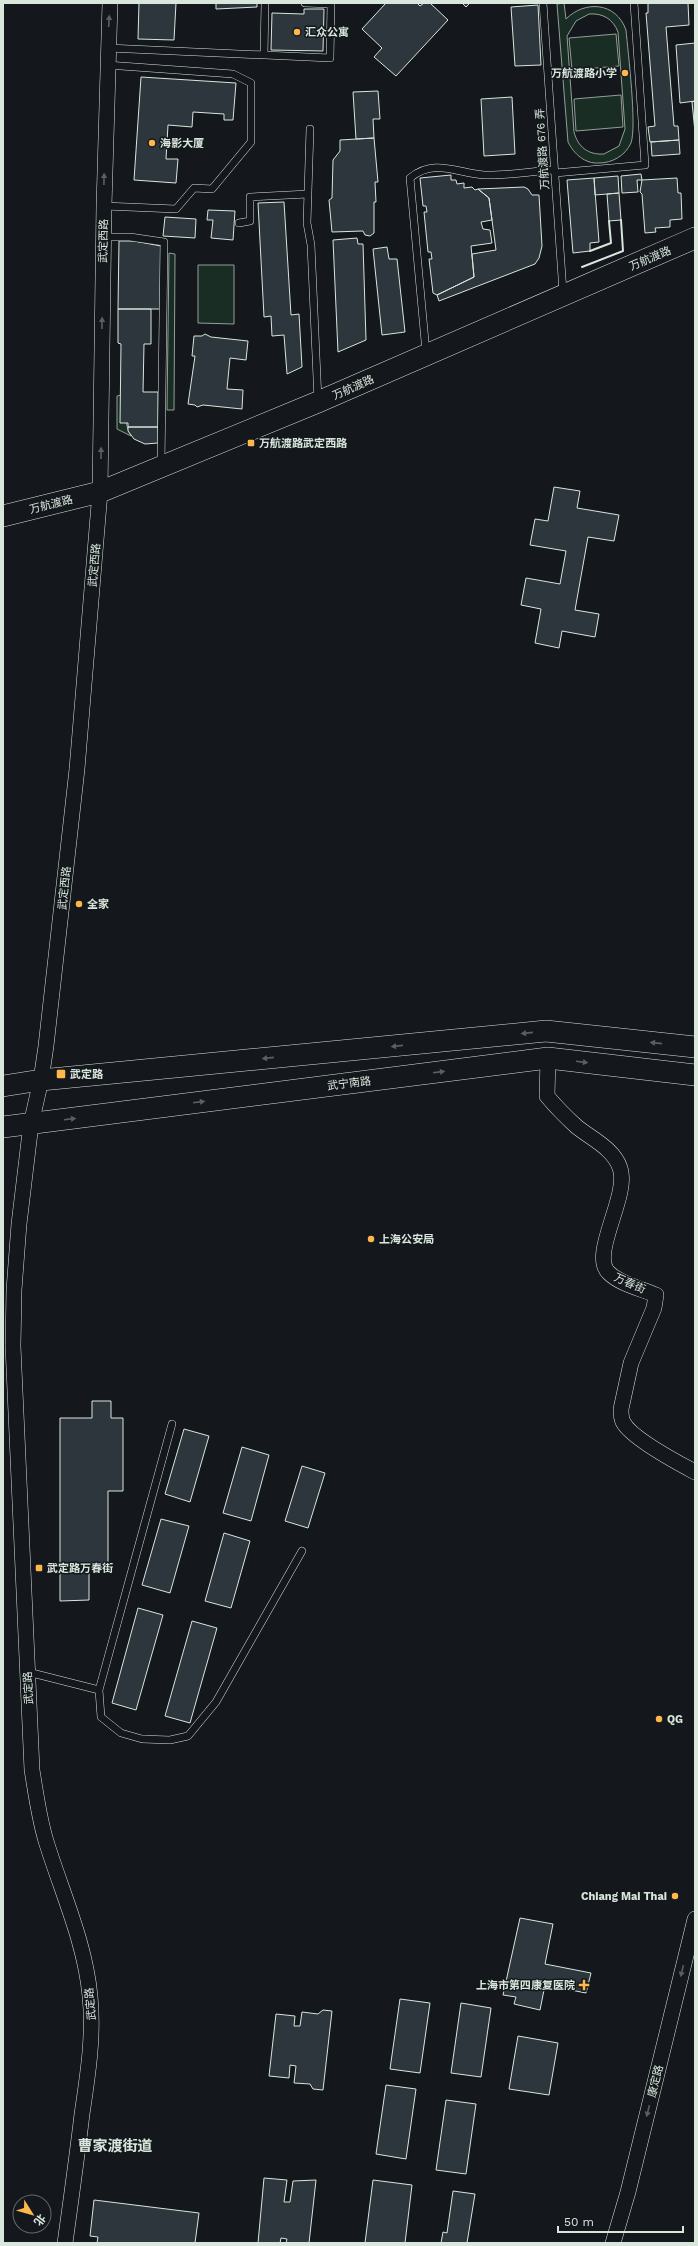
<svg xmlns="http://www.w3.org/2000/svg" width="698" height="2246" viewBox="0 0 698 2246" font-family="'Work Sans','Noto Sans SC',sans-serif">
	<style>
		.green { fill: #1a2d24; stroke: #939e99; fill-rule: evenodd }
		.building { fill: #2c363c; stroke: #d8e6dc }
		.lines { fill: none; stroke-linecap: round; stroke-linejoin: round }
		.lane-casing { stroke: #d8e6dc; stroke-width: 8 }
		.street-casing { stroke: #d8e6dc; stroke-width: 16 }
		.secondary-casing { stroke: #d8e6dc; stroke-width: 22 }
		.lane { stroke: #14181c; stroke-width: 7 }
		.street { stroke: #14181c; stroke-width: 15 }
		.secondary { stroke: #14181c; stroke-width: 21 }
		.wall { stroke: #d8e6dc; stroke-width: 2 }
		.oneway { fill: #59605f }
		.poi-dot { fill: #ffb74d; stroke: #14181c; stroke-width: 1.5 }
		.labels { text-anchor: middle; stroke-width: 3; stroke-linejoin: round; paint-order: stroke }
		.poi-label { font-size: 11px; font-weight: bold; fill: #d8e6dc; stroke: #14181c; text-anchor: start }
		.street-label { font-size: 11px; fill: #d8e6dc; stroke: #14181c }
		.district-label { font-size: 15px; font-weight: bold; fill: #d8e6dc; stroke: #14181c }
	</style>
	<rect width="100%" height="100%" fill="#14181c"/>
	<path class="green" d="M564,3L566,19C585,0 616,2 626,30C628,52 637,126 631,143C625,156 612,163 599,163C585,164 574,154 568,142L557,4ZM589,14C603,13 613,19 618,32L625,129L619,146L604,154C588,155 578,147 574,132L567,36L576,21Z
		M616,34L619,66L572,70L569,38Z
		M621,95L623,127L576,131L574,99Z
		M169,253L175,254L174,410H167Z
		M198,265H234V324L198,323Z
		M121,395C123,405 126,429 131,436L117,429V396Z"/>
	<path class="building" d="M139,3H176L174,40L138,39Z
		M216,3H257V7L216,9Z
		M386,3H417L420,6L424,3H430L448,20L396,76L374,57L382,48L362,29Z
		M462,3H470L466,7Z
		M648,3H688L689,25L666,27L674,126H678L679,140L650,142L648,127L655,126L646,13H648Z
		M538,5L541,65L515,66L511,7Z
		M304,9H324L323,51L271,50L272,13L304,14Z
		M695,43V101L680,103L676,45Z
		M141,77L236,83L233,120H224V114L193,112L192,127L168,125L166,159H178L176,183L134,180Z
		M378,91L380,119H373L374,138L356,139L353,92Z
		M512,97L515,154L484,156L481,99Z
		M695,101V132L692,102Z
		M374,138L378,182H375L376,202H374V233L370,236L365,235L363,231L332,232L329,200L332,198L333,160L340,151V140Z
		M679,140L680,154L652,156L651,142Z
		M641,174L642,180H637L638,192L622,193L621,176Z
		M451,175V180H456L457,184L464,183V188L472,187L475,190L478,189L489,198L492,220L481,222L483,229L490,230L492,243L471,246L474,277L437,295L433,293L429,259H432L431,252H428L424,212H427L426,206H423L420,178Z
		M618,176L619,193L595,195L594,178Z
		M594,178L599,242L590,243V251L573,253L567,180Z
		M677,178L678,193H681L682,219L670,220V227L655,228L656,232L645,233L642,194L640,192L642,180Z
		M524,187L528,189L532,195H539L542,246L539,258L535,264L439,301L437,295L474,277L472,254L496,250L489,198L478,189Z
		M619,193L621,220L609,221L607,194Z
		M284,202L291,315L299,314L302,367L287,374L284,335L272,336L271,316L264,317L258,203Z
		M208,210L235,211L233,240L211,238L213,220H207Z
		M165,217L196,219L195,238L163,236Z
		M357,238L358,244H363L366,340L338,352L333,240Z
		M119,241H134L161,246L160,309H118Z
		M387,247L389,259H397L405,332L382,335L373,249Z
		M118,309H151V344H144L143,392H158V427H128V423H120L121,344L118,343Z
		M205,334L211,337L248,341L246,360L230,358L227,389L243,390L242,409L203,405L197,407L195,405L188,404L195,356H192L194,336H202Z
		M128,427H158V443L145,444L134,439L128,431Z
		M554,487L580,491L577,508L619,515L614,541L588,537L575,610L599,614L595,637L562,631L559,648L535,643L541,609L521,605L526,578L560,584L566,551L530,545L535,519L548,521Z
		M92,1401H111V1418H123V1491H108V1563H89V1600L60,1601V1418H92Z
		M184,1429L209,1436L190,1502L165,1494Z
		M242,1447L269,1455L251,1521L223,1513Z
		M302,1466L325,1473L308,1528L285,1521Z
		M161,1519L189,1526L170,1593L142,1585Z
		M224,1533L250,1541L231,1608L205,1601Z
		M138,1608L163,1615L136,1710L112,1703Z
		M192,1621L217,1628L190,1723L165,1716Z
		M520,1918L553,1924L545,1964L591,1973L586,1993L545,1985L540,2010L514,2004L516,1997L503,1995Z
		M400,1999L430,2003L420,2073L390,2069Z
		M461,2003L491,2008L481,2077L451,2073Z
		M323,2010L332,2011L323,2090L313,2089L310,2084L294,2083L296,2066L290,2065L289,2078L269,2076L276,2014L295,2016L294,2026H300L302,2012L318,2014Z
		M518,2036L558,2043L549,2095L509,2089Z
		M386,2085L416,2089L406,2159L376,2154Z
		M446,2100L476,2104L466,2174L436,2170Z
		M264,2178L287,2180L284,2202H290L293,2181L316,2180L309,2243H286L287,2239L281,2238L280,2243H258Z
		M373,2180L412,2185L405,2243H365Z
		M453,2191L475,2194L467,2243H441L443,2232L447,2233Z
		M94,2200L199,2213L195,2243H97L98,2237L90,2236Z"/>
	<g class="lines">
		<g class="lane-casing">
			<path id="lane" d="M543,3L563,292
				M108,48L330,58L331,4L305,3
				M264,55L265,3
				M310,129L307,223L311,245L318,400
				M555,173L645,165L634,3
				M104,206L176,209L194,188L212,189L251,142V83L233,74L107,65
				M239,223L250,221V197L308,194
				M103,237H130L164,242L161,464
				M426,352L410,178C434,158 457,173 484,175C506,176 532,171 555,170
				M172,1424L99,1690L101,1717L121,1733L142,1739L170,1740L188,1736L216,1702L302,1551
				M28,1672L99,1690"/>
		</g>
		<g class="street-casing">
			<path id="street" d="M548,1058L547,1096C556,1107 566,1117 577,1127C592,1139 614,1149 620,1168C630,1195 589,1255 609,1273C620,1284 642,1289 656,1295L654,1308L631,1363L621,1409C621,1414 621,1418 623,1422C631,1438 678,1463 695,1472
				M65,2243C71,2200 77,2157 82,2114C88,2074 94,2035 90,1996C85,1942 62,1893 46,1841C39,1818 36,1794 32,1770L13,1346L14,1290L19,1224L31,1124L41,1080L46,1046L77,769L100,492L104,206L110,3
				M613,2243L628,2192L695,1919"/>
		</g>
		<g class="secondary-casing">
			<path id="secondary" d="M3,516L100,492L318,402L695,238
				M3,1086L41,1080L546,1031L695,1047
				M3,1127L548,1058L695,1075"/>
		</g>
		<use href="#lane" class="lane"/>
		<use href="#street" class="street"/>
		<use href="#secondary" class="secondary"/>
		<path class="wall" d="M590,251L611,243L609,221
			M582,267L623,251L621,220"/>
	</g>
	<defs><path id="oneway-solid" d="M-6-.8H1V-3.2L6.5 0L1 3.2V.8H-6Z"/></defs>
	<g class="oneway">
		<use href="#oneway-solid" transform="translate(109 21) rotate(-87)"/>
		<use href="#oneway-solid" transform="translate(104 179) rotate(-89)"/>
		<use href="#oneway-solid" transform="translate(102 323) rotate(-89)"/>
		<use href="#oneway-solid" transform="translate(101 453) rotate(-89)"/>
		<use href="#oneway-solid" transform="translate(527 1033) rotate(174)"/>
		<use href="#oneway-solid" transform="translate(656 1043) rotate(-174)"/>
		<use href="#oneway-solid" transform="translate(397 1046) rotate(174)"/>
		<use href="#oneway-solid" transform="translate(268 1058) rotate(174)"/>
		<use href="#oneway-solid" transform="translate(582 1062) rotate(7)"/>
		<use href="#oneway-solid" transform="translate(439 1072) rotate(-7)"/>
		<use href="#oneway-solid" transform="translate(199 1102) rotate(-7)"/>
		<use href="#oneway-solid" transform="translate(70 1119) rotate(-7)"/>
		<use href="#oneway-solid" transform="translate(682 1971) rotate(104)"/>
		<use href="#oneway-solid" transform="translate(648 2111) rotate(104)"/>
	</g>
	<g class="poi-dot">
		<circle cx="297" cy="32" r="4"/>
		<circle cx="625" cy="73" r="4"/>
		<circle cx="152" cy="143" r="4"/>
		<rect x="247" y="439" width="8" height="8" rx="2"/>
		<circle cx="79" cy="904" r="4"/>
		<rect x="56" y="1069" width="10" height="10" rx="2"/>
		<circle cx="371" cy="1239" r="4"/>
		<rect x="35" y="1564" width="8" height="8" rx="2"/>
		<circle cx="659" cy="1719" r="4"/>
		<circle cx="675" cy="1896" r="4"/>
		<path d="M582 1979h4v4h4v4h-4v4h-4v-4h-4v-4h4z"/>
	</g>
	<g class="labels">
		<g class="poi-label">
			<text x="305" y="36">汇众公寓</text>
			<text x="617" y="77" text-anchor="end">万航渡路小学</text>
			<text x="160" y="147">海影大厦</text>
			<text x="259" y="447">万航渡路武定西路</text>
			<text x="87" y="908">全家</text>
			<text x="70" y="1078">武定路</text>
			<text x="379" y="1243">上海公安局</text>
			<text x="47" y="1572">武定路万春街</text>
			<text x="667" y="1723">QG</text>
			<text x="667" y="1900" text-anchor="end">Chiang Mai Thai</text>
			<text x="575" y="1989" text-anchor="end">上海市第四康复医院</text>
		</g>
		<g class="street-label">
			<text transform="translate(542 149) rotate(-94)" y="4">万航渡路 676 弄</text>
			<text transform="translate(103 241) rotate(-89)" y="4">武定西路</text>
			<text transform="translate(650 258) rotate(-23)" y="4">万航渡路</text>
			<text transform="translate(353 387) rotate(-24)" y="4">万航渡路</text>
			<text transform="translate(51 504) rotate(-14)" y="4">万航渡路</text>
			<text transform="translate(94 565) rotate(-85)" y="4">武定西路</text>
			<text transform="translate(64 888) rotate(-84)" y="4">武定西路</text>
			<text transform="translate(349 1083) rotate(-7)" y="4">武宁南路</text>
			<text transform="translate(630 1283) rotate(24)" y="4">万春街</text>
			<text transform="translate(28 1688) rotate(-93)" y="4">武定路</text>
			<text transform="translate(90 2004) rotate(-95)" y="4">武定路</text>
			<text transform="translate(655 2081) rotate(-76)" y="4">康定路</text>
		</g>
		<g class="district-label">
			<text x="115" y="2151">曹家渡街道</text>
		</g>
	</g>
	<rect width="698" height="2246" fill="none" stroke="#d8e6dc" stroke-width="8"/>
	<g transform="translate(32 2214) rotate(127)"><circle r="19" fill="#14181c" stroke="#626a69"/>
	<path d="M0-3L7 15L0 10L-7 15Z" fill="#ffb74d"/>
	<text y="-6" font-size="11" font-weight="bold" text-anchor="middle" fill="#d8e6dc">北</text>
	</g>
	<path d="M558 2226v6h125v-6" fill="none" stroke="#d8e6dc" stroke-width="2"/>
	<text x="564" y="2226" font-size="12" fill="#d8e6dc" stroke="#14181c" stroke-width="3" paint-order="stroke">50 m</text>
</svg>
